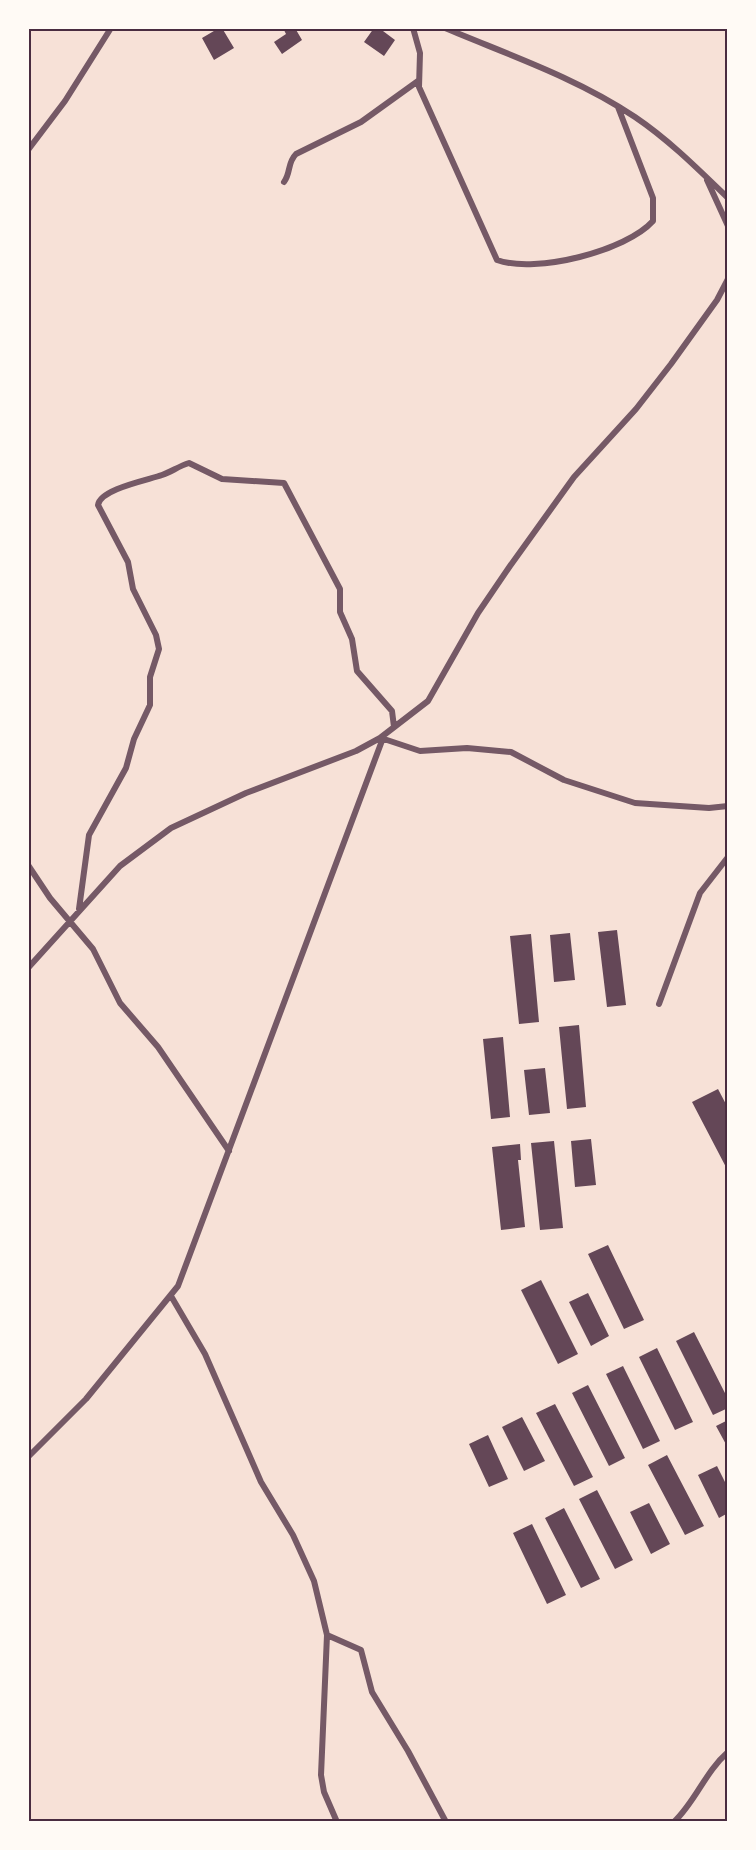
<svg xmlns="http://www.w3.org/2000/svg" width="756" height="1850" viewBox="0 0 756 1850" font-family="Raleway,sans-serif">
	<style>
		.building { fill: #644757 }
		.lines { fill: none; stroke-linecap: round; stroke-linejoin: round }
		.minor { stroke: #755966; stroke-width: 6 }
		.neatline { fill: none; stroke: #4a2c40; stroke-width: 2 }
	</style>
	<rect width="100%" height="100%" fill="#f7e1d7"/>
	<path class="building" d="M219,28H222L234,48L214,60L202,38Z
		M283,28H295L302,40L282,54L274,42L286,34Z
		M374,28H379L395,40L384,56L364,42Z
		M617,930L626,1005L607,1007L598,932Z
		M570,933L575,980L554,982L550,935Z
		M531,934L539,1022L519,1024L510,936Z
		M579,1025L586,1107L567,1109L559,1027Z
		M503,1037L510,1117L491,1119L483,1039Z
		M545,1068L550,1113L529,1115L524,1070Z
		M718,1089L728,1108V1120L725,1122L728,1127V1171L692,1102Z
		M591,1139L596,1185L575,1187L571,1141Z
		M554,1141L563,1228L540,1230L531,1143Z
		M520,1144L521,1160H518L525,1227L501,1230L492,1147Z
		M608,1245L644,1320L624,1329L588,1254Z
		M541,1280L578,1354L558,1364L521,1290Z
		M588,1293L609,1336L591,1346L569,1302Z
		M694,1332L728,1399V1408L713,1415L676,1341Z
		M657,1348L693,1422L675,1430L639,1357Z
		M623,1366L660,1441L643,1449L606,1374Z
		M588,1385L625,1458L609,1466L572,1393Z
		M555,1404L593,1477L574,1486L536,1413Z
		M522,1417L545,1461L524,1471L502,1427Z
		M728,1420V1448L716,1426Z
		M488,1435L508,1479L489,1487L469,1444Z
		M667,1455L704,1526L685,1535L648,1465Z
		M717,1466L728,1488V1513L719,1518L698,1475Z
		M597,1490L633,1560L615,1569L579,1499Z
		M649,1503L670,1544L651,1554L630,1512Z
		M564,1508L600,1579L581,1588L545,1518Z
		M532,1524L566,1595L547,1604L513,1533Z"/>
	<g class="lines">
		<path class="minor" d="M413,28L420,53L419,87L497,260C536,274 626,251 653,221V198L618,107
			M445,28C509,55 577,78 635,117C669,140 698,169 728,198
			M28,150L65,101L111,28
			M707,180L728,226
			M284,182C291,173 287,163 296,154L361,122L418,81
			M381,738L420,751L467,748L511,752L564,780L635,803L709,808L728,806
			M28,865L50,898L93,949L120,1003L158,1047L229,1151
			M79,909L89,835L126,768L134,739L150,705V677L159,649L156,635L133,589L128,562L98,505C100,489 148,480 162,475C171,472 179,466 189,463L222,479L284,483L340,589V612L352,639L357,671L392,711L394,727
			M28,968L120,866L171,828L246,793L356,751L380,738L428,701L478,613L510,566L574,477L636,409L671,364L717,300L728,279
			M659,1004L700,893L728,857
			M171,1296L205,1354L261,1482L293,1535L314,1581L327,1635L321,1775L324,1792L337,1822
			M28,1457L86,1399L178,1286L383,738
			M327,1635L361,1650L372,1692L408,1751L446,1822
			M674,1822C696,1801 705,1772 728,1752"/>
	</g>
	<rect width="756" height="1850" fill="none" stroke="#fffaf5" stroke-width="60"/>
	<rect x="30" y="30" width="696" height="1790" class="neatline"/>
</svg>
